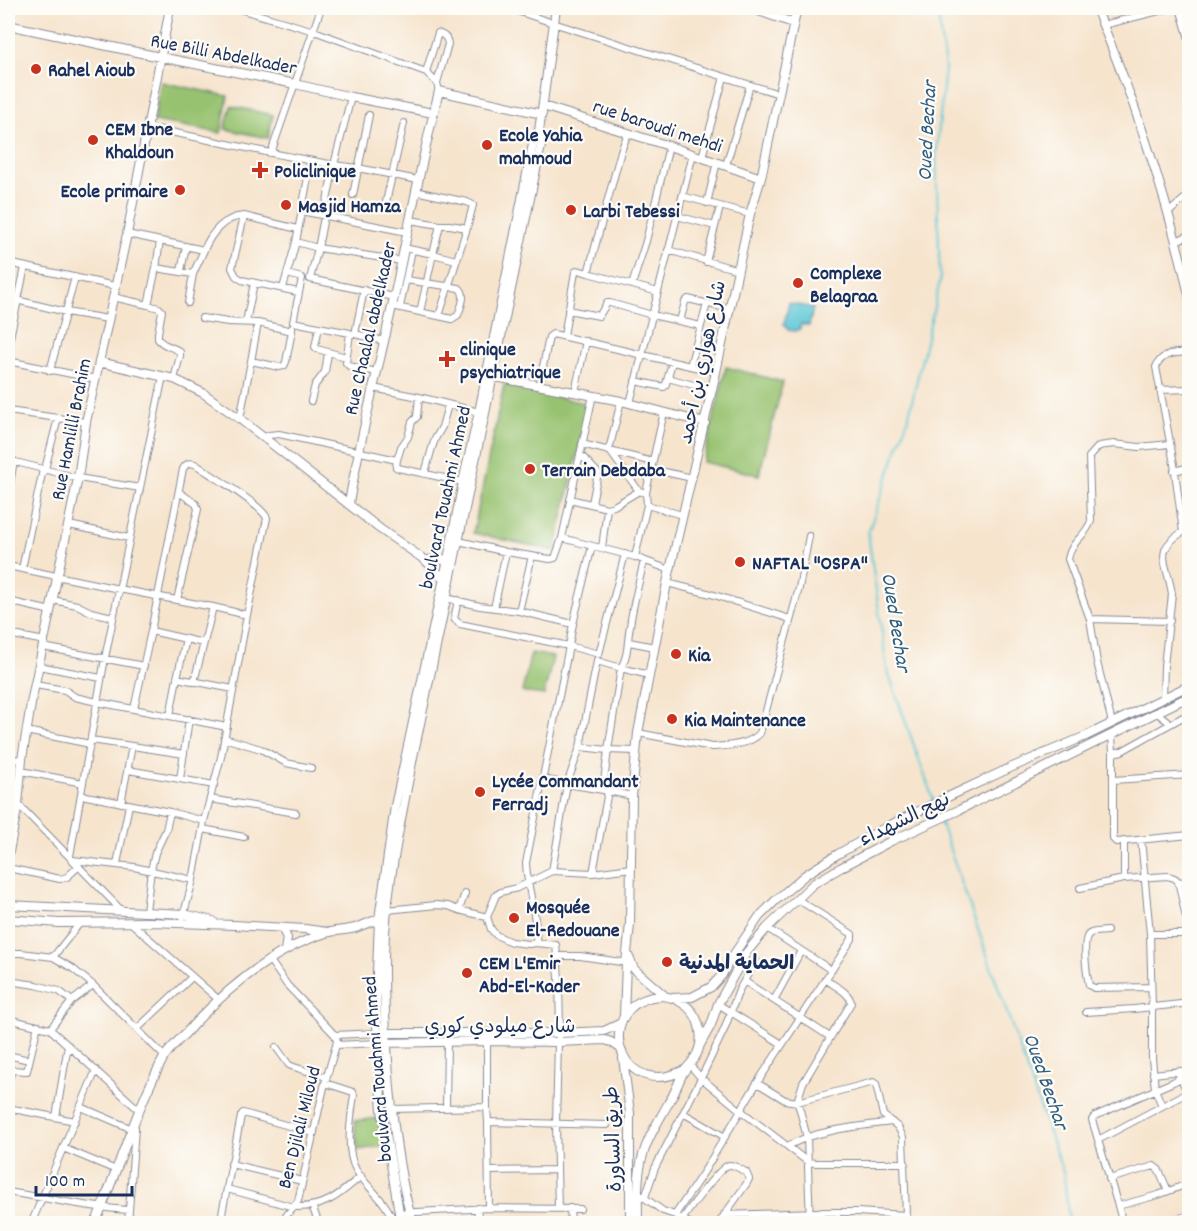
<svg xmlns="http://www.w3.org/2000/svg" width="1197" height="1231" viewBox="0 0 1197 1231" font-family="Dekko,'Playpen Sans Arabic',sans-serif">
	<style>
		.green { fill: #97c270; stroke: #597867; stroke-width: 1.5 }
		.water { fill: #5bc7d5; stroke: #3b7b9a; stroke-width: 1.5 }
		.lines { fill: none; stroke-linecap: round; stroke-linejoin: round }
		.stream { stroke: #5bc7d5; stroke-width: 2 }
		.street-casing { stroke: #888a96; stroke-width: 8 }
		.secondary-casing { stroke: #888a96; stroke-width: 10 }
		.street { stroke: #fff; stroke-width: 6 }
		.secondary { stroke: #fff; stroke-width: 8 }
		.poi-dot { fill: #c8321e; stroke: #fdfcf7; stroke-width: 2 }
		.labels { text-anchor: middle; stroke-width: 4.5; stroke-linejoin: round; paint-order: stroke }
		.street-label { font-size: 20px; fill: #1b2f5e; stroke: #fdfcf7 }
		.poi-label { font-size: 20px; font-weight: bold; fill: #1b2f5e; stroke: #fdfcf7; text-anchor: start }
		.water-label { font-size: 21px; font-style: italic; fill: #2e5d82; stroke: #fdfcf7 }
	</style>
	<rect width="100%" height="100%" fill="#fdfcf7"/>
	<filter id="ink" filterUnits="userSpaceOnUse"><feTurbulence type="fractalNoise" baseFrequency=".0167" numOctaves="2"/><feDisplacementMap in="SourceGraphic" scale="12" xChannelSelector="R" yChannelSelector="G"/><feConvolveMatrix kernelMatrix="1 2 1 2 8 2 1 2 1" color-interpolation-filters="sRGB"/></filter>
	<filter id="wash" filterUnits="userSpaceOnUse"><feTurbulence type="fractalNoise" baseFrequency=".008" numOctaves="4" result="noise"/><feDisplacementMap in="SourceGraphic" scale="24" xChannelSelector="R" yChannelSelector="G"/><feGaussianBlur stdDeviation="1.35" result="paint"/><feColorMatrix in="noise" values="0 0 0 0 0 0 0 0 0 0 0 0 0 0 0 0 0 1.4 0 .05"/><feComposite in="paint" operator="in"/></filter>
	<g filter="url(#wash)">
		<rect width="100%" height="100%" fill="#f6e4cd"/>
		<path class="green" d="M161,82L228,96L221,133L154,121Z
			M231,106L273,115L268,138L225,129Z
			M726,367L783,382L759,475L703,462Z
			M504,385L589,404L555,551L473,533Z
			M531,653L553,657L544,695L522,692Z
			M379,1118L384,1146L358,1150L354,1121Z"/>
		<path class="water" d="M789,303L813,308L809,326L801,324L800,329L795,331L788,330L784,324Z"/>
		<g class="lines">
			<path class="stream" d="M934,802L887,669L868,533L908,419L940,281L936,156L945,68L937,8
				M940,821L1064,1175L1069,1224"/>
		</g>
	</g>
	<g filter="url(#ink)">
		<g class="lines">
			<g class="street-casing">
				<path id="street" d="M236,8L314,31L426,72
					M508,8L553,23L779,94
					M1180,8L1190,42
					M1103,25L1171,8
					M437,83L448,44C447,37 444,35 438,33L426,72L437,83L439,91
					M351,97L334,165L318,248L310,279L394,297
					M147,127L271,153L334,165L358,168L418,180
					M628,133L621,151L588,273L658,292L693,154
					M271,153L321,8
					M702,157L724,77
					M726,165L750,85
					M415,191L467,202L473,205L467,228L439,316
					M353,195L369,115
					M682,196L750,214
					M386,202L404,123
					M707,203L717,162
					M301,211L407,232
					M1168,213L1190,194
					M677,216L715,226
					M410,220L440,225
					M298,229L244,216L232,268L236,276L242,280L298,292
					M127,234L204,250C211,233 224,217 244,216
					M160,241L156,268L193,274L204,250
					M1176,241L1190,235
					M296,242L311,161
					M404,248L433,254L420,312
					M668,250L738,270
					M456,260L433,254L440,225H450L467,228
					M706,262L720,207
					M8,263L115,286
					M181,271L186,246
					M287,274L302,278L293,322L350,333L346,363L349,366L377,372
					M632,285L646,241L669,146
					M283,288L296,242L318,248L402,261
					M364,290L355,334L384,341
					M113,297L148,305L156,268
					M8,298L66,312L108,319
					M188,303L193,274
					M148,305L159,308L162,311L158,333V339C164,347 173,346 180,352V356L174,379
					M392,306L452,319L458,315C461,307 467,294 459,288L406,280
					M400,307L412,250
					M568,310L599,316L607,303H610L652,315L701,326
					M202,318L228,322L258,323L292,331V328
					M680,321L685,302L688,299L730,309
					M246,322L254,283
					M258,323L251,361L279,367L284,366L286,362L292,331
					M319,327L315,347L317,349L346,357
					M564,336L575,272L578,270L588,273
					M8,347L25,267
					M8,361L96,379
					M690,366L707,304
					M50,371L75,277
					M668,378L712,390
					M635,381L664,387L666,384L672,362
					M539,386L549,337L553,334L716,372
					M373,388L419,397L479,412
					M1160,390L1190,389
					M575,392L586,341
					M419,397L417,417L412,422L408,437L401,447L397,460L396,467L398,468L463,482
					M311,401L315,385L325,372L328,353
					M621,401L609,450L639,491L646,493
					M630,403L658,292
					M8,411L86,422
					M240,419L251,361
					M263,438L269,435L279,434L397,460
					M582,444L653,462
					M580,454L598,473L592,503
					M8,460L78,478L140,488
					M652,465L664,412
					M1174,471L1190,467
					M425,473L432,448L435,439L442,427L448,405
					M8,494L14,461
					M570,499L607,508L614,506L639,491
					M682,515L647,505L646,493L651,469L692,478
					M69,525L129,538
					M1183,532L1174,464L1156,367C1162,352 1176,353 1190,352
					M562,538L593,395
					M459,541L506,552L550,559L555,558L562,538L635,557L647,505
					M602,548L607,508
					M625,554L599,654L569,646L526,863C527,890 538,916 536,943L529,944L511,942L496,935L491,929L487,917L496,895L501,892L517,888L552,871L593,873L631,868
					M635,557L670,570
					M8,566L119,589L213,607L247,615L221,757L204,821
					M22,569L42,474L45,469L58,418
					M667,583L711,594L790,619
					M446,598L480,606L519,611L532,556
					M53,600L77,605L91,612L113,617
					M177,600L198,509L196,504L179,492
					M458,600L454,619L460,624L569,646L573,624L519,611
					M8,601L51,611
					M494,608L506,552
					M1090,619L1068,559C1072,539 1085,538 1091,521L1089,457L1099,446L1114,444L1139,447L1170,444
					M573,624L592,546
					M8,634L45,641
					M186,639L151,631L183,469C186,464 188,462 195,464C209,474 261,504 267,518L247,615
					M629,642L655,647
					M43,647L144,666
					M597,660V661L621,668C629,654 627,641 630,626C633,604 639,582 644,561
					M597,661L580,747L608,750L603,790L632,796
					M39,666L101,678
					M177,678L186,639L203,643
					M194,682L213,607
					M35,685L65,690L75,697L97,702L227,727
					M1163,699L1164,666L1172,594C1167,560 1150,549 1190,528
					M134,709L151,631
					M1156,712L1170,723
					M170,716L177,678L233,689
					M1112,723L1097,662L1090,619L1170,621
					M26,731L90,744
					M638,733L712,747C728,746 750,745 760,733L799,588L809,536
					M1112,735L1113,753L1122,751L1190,713
					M224,738L261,749L286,763L311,768
					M91,740L132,746L121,803
					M132,746L184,754
					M580,747L567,784L603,790
					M635,751L608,750L621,668L649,675
					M1113,753V839L1116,842L1190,835
					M8,760L22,759
					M128,770L214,785
					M21,771L83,783
					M180,779L189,719
					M543,779L567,784L552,871
					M1113,780L1190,775
					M8,784L18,804L122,911
					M81,795L170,812L204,821L193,880L183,917
					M210,799L296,813
					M203,829L244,837
					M1141,839L1150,934
					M70,856L105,658L163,376
					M73,860L134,867L193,880
					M117,864L129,805
					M8,868L60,879L67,877L79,866
					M593,873L608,791
					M1124,879V841
					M1178,882L1190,881
					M1080,888L1124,879L1167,876C1171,877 1174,877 1177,880C1181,886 1184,918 1190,929
					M387,910L436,905L448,906L459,910L487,917
					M459,910L465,893
					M146,911L151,870L155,853L166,830L170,812
					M130,922L219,1000
					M767,928L831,970
					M1107,931C1102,932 1091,931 1088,935C1082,943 1087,976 1089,985L1094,988L1151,987
					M536,943L556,945L559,977L560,1033L558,1042L556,1124L558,1209
					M8,953H21L53,957L72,968L93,985L165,1057
					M557,956H580L628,963
					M53,957L80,923
					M269,959L287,985L335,1035L377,1033
					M8,981L36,985L59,991L72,1001
					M744,981L830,1037
					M774,1000L801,951
					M718,1004L782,1044
					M1086,1012L1134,1009L1190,1003
					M8,1019L50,1029L139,1110
					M50,1029L72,1001L93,985
					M137,1029L192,977
					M336,1045L378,1043
					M276,1047L289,1065L294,1067L326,1077
					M8,1055L29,1060
					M690,1065L701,1078L740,1110L808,1162L816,1163H905
					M1190,1073L1173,1082L1095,1116L1092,1120L1118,1206L1158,1195L1190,1183
					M1153,1074L1190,1070
					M8,1081L12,1070L27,1071L38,1025
					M325,1083L353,1092L354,1095C351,1115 345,1151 356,1170C367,1188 388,1201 394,1224
					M757,1083L785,1100L797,1102L870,1083L873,1082L876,1084L883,1115L898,1127L903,1137L906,1215
					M1162,1106L1155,1089L1152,1058V1007L1150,934H1190
					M81,1107L132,1129
					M487,1107L488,1122L607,1125
					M8,1108L75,1121
					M446,1108L447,1041
					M392,1109L487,1107V1038
					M683,1113L725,1137
					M56,1117L68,1045
					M488,1122L489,1208
					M1098,1140L1185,1094L1187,1091L1177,1071
					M788,1146C815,1130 861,1126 892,1122
					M63,1148L116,1170
					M231,1164L302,1181
					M489,1171L556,1170
					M1109,1179L1154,1166L1159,1170L1168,1191
					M227,1189L294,1207C326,1208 339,1195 361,1176
					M8,1192C48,1198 88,1208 129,1210
					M642,1196L663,1211L675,1215L691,1224
					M645,1197L655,1168L701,1078L724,1030L739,990L756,960
					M312,1206L319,1224
					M1118,1206L1123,1224
					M570,1208L571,1224
					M399,1213L489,1208L580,1209
					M675,1215L705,1170L757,1083L852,939V934L797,899
					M724,1215L818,1212H857L906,1215L912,1224
					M31,1224L96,1070
					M128,1224L135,1128
					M220,1224L241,1116L243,1113L314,1133
					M282,1224L286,1216L298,1201L325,1083L336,1045L337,1041L335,1035
					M477,1224L478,1208
					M679,1224C686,1214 720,1166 729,1165C734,1164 741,1170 746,1172L749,1179L747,1183L718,1224
					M810,1224L807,1138L800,1110L797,1102L803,1083L851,1003C850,992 834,986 825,979
					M1157,1224L1190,1215"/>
			</g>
			<g class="secondary-casing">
				<path id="secondary" d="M750,8L793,23
					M1096,8C1135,102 1168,200 1190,299
					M8,25L160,57L295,84L351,97L433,113
					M543,106L669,146L761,178
					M99,362L174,379L203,393L240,419L380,529L425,560L443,578L447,579
					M490,376L621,401L705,423
					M349,503C361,432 380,363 395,293C409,225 422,158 439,91L542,114
					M425,560L451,559
					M8,857L18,804L22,759L32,698L78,478L86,422L127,234L170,8
					M8,905L184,914L213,921
					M8,919L59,923L150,922L234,925L305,929L327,932
					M282,928L287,938L285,950
					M628,955L634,969L665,996
					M673,998L692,997L711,987L722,975L728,963L759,917L775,901L805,875L838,854L886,827L952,795L1010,768L1086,736L1190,685
					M624,1017L626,963L630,924L632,796L638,733L667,583L716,372L750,214L761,178L797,8
					M381,1033H560L604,1031L621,1023
					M384,1043L487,1041L558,1042L605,1040L611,1042L620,1048
					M700,1045L711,1025L718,1004L746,953L767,928L813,884L840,868L891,841L959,810L1190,696
					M623,1058L630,1113V1224
					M95,1224C118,1169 135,1112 163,1059C170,1047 184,1036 193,1025C230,986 274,949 326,933C336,930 348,931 358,927C367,924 374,920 383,918
					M401,1224L382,1110L379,1070L376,999L379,919L395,806L448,559L463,482L479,412L534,139L539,131
					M413,1224C400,1182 394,1132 390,1088C386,1036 382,985 385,933C389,873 402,815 413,757L542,141L539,131L556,8
					M638,1224C638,1198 636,1171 646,1146C652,1130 661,1117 669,1102C675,1093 678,1083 683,1073C686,1068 691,1064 694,1059C706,1041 701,1014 682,1003C671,995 656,994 643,1000C595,1021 624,1101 684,1070"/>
			</g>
			<use href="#street" class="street"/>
			<use href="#secondary" class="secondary"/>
		</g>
	</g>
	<g class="poi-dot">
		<circle cx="36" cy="69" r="6"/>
		<circle cx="93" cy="140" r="6"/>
		<circle cx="487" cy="145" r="6"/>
		<path d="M257 161h6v6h6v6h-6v6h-6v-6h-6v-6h6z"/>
		<circle cx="180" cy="190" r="6"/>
		<circle cx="286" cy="205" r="6"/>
		<circle cx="571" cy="210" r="6"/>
		<circle cx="798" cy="283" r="6"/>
		<path d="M444 350h6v6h6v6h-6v6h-6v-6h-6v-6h6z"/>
		<circle cx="530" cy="469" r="6"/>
		<circle cx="740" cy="562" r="6"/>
		<circle cx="676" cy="654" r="6"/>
		<circle cx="672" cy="719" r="6"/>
		<circle cx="480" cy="792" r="6"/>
		<circle cx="514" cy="918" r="6"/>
		<circle cx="667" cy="962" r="6"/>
		<circle cx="467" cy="973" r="6"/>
	</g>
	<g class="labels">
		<g class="street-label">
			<text transform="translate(224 53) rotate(11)" y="7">Rue Billi Abdelkader</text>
			<text transform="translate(658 125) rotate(18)" y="7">rue baroudi mehdi</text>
			<text transform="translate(369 328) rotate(-77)" y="7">Rue Chaalal abdelkader</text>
			<text transform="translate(701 362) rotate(-78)" y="7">شارع هواري بن أحمد</text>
			<text transform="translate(70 429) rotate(-79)" y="7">Rue Hamlilli Brahim</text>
			<text transform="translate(444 497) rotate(-78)" y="7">boulvard Touahmi Ahmed</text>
			<text transform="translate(904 818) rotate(-26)" y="7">نهج الشهداء</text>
			<text x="500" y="1032">شارع ميلودي كوري</text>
			<text transform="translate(376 1069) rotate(-95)" y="7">boulvard Touahmi Ahmed</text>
			<text transform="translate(298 1127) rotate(-76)" y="7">Ben Djilali Miloud</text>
			<text transform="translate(612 1139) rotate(-92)" y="7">طريق الساورة</text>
		</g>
		<g class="poi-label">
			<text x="48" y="76">Rahel Aioub</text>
			<text x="105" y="135">CEM Ibne<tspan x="105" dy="23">Khaldoun</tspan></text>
			<text x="499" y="141">Ecole Yahia<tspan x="499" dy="23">mahmoud</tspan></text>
			<text x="274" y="177">Policlinique</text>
			<text x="168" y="197" text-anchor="end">Ecole primaire</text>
			<text x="298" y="212">Masjid Hamza</text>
			<text x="583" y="217">Larbi Tebessi</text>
			<text x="810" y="279">Complexe<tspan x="810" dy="23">Belagraa</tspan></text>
			<text x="460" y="355">clinique<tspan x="460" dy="23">psychiatrique</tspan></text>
			<text x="542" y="476">Terrain Debdaba</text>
			<text x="752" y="569">NAFTAL "OSPA"</text>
			<text x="688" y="661">Kia</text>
			<text x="684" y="726">Kia Maintenance</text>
			<text x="492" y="787">Lycée Commandant<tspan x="492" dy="23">Ferradj</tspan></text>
			<text x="526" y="913">Mosquée<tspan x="526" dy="23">El-Redouane</tspan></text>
			<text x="479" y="969">CEM L'Emir<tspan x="479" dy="23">Abd-El-Kader</tspan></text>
			<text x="679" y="969">الحماية المدنية</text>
		</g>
		<g class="water-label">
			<text transform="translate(926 131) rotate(-87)" y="7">Oued Bechar</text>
			<text transform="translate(897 622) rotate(81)" y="7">Oued Bechar</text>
			<text transform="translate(1047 1081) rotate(71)" y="7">Oued Bechar</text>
		</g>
	</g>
	<rect width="1197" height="1231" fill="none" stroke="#fdfcf7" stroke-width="30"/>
	<path d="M36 1186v9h96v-9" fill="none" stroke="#1b2f5e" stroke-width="3"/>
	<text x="45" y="1186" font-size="18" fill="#1b2f5e" stroke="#fdfcf7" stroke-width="4.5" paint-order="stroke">100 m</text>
</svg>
